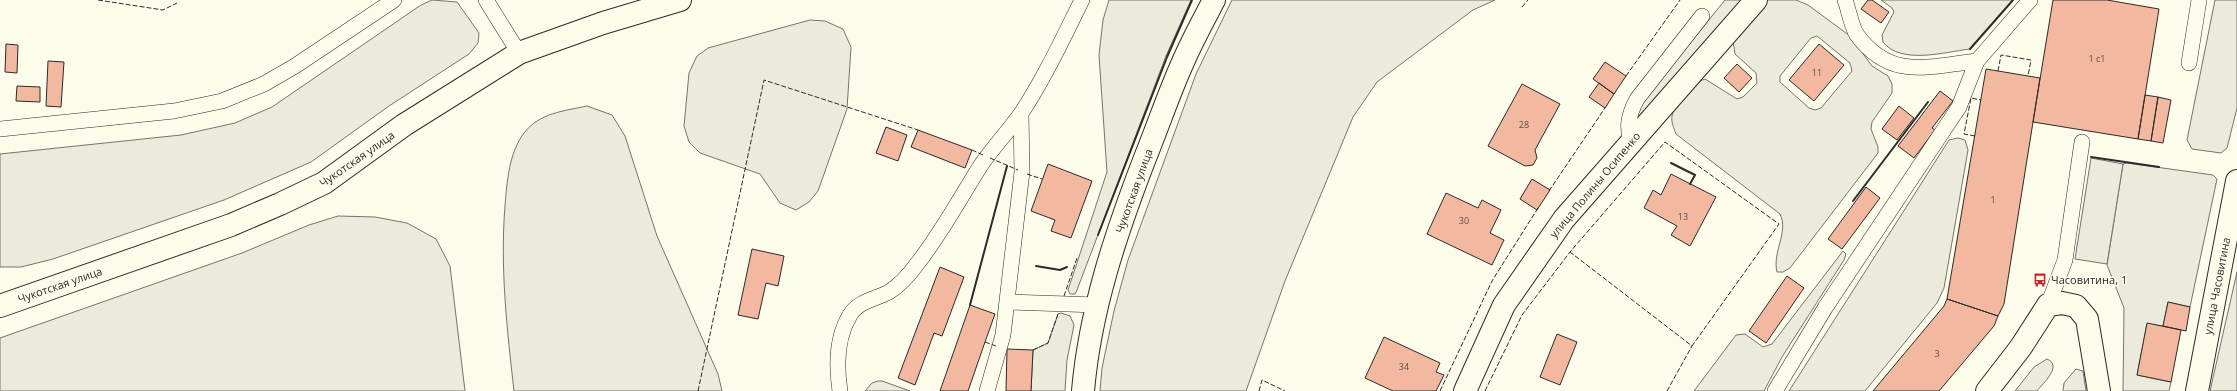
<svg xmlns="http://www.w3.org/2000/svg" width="2237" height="391" viewBox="0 0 2237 391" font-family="'Open Sans',sans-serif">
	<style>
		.green { fill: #ecebdb; stroke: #74746e; fill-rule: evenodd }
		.parking { fill: #eceadb; stroke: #74746e }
		.building { fill: #f2b8a0; stroke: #2b2b2b }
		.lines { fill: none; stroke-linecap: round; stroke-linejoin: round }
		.lane-casing { stroke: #2b2b2b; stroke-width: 16 }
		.street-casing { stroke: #2b2b2b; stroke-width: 24 }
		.secondary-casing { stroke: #2b2b2b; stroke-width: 24 }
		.lane { stroke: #fdfbea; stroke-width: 15 }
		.street { stroke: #fdfbea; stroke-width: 22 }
		.secondary { stroke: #fdfbea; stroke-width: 22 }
		.fence { stroke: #2b2b2b; stroke-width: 1; stroke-dasharray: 5 2; stroke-linecap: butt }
		.wall { stroke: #2b2b2b; stroke-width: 2 }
		.labels { text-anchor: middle; stroke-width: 3; stroke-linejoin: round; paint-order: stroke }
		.number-label { font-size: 9px; fill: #5d4e48 }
		.street-label { font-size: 11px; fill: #2b2b2b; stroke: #fdfbea }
		.poi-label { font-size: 11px; fill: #2b2b2b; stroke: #fdfbea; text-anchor: start }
	</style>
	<rect width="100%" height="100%" fill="#fdfbea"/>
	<path class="green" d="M432,0L457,2L479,33L478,43L469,54L389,106L311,162L224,200L53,259L21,267H0V154L181,135L235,123L272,107L421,5Z
		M1109,0H1191L1166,56L1077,290L1075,294H1070L1068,290L1107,172L1099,55L1103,20Z
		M1232,0H1495L1473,10L1377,82L1353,117L1285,281L1246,391H1100L1102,368L1114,311L1128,260L1196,74Z
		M1725,0H1746L1642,122L1635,121L1644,100Z
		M1766,0H1796L1808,5L1850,36L1872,66L1888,76L1892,84V93L1872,122L1871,129L1878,147V153L1790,268L1783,272H1777C1772,252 1789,232 1780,214L1676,134C1674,128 1671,123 1672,116C1674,104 1693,83 1705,79L1737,99L1743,97L1757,83L1756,73L1735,54L1733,41ZM1817,36L1850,63L1852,71L1821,108L1815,110L1809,108L1780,82V76L1811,38Z
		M1881,0H2013L1970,49C1945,52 1901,65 1883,42L1882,35L1894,12L1892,8Z
		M2215,0H2237V108L2227,148L2221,153L2192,149L2187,140Z
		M810,20L825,21L843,29L851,47L847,109L818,191L809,202L796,210L780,203L760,174L700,153L689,142L684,126L689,73L697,56L708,48Z
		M587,106L612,115L625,136L657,236L718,374L722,391H514C507,329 500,268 505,206C507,181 509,153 524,133C539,113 564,111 587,106Z
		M1958,138L1965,140L1968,150L1944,288L1937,303L1865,391H1789L1949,140Z
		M2127,163L2213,175L2217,179L2190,307L2168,302L2163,326L2147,324L2137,375L2171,382L2169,391H2123L2124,308L2107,265L2123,164Z
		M338,216L375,217L407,223L436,239L450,266L465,391H0V338L242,253L309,225Z
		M1843,251L1846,254L1844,260L1782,357L1764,391H1694L1736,335L1745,334L1763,347L1772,344Z
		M2237,272V391H2210Z
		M1061,313L1070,316L1074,325L1067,360L1065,391H1031L1033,350L1048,343L1058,314Z
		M2047,359C2063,366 2043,383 2037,391H2015L2034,367Z
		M2076,369L2083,371L2086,391H2063L2064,383Z
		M878,381H882L910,391H865L872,383Z"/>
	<path class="parking" d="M2091,158L2123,164L2107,264L2075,259Z"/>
	<path class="building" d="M1868,0H1872L1889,12L1881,23L1861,9Z
		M2053,0H2107L2159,9L2138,139L2033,122Z
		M6,44L18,45L17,73L5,72Z
		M1819,44L1844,65L1814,101L1789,80Z
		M48,61L64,62L61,107L46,106Z
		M1605,62L1626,76L1614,94L1593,79Z
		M1737,64L1752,78L1739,92L1724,78Z
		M1986,69L2040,78L2004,304L1998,316L1947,299Z
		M1599,83L1614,94L1605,108L1589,97Z
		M1522,84L1560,104L1535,150L1537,158L1533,165L1525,166L1488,146Z
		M17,86L40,87V102L16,101Z
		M1940,91L1953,101L1932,128L1935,130L1914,158L1898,146Z
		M2145,95L2158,97L2151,141L2138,139Z
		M2158,97L2171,100L2163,143L2151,141Z
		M1899,106L1914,118L1897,140L1882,129Z
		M886,127L907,135L898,161L876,153Z
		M918,130L972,150L965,168L911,147Z
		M1048,164L1092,181L1071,238L1051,231L1055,220L1031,211Z
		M1671,174L1716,197L1690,246L1671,235L1677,226L1644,208L1653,190L1661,195Z
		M1532,179L1550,190L1537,210L1520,199Z
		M1866,187L1880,198L1842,249L1828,239Z
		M1446,193L1478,208L1482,200L1501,210L1490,233L1504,240L1492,265L1427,234Z
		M752,249L784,256L778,286L766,283L758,319L738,315Z
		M940,267L964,277L942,336L934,333L915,385L898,378Z
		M1787,276L1804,288L1766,343L1749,331Z
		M1947,299L1998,316L1994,326L1939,391H1873L1944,306Z
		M2168,302L2190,307L2186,331L2163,326Z
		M970,305L995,314L985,342L968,391H940Z
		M2147,323L2181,330L2171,382L2137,375Z
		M1557,334L1577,342L1560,385L1540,377Z
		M1384,337L1440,363L1436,372L1444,375L1436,391H1393L1365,378Z
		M1007,349L1033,350L1031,391H1006Z"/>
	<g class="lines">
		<g class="lane-casing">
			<path id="lane" d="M486,0L519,53
				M1845,0C1849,10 1851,26 1857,35C1891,81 1929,66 1977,61
				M2189,63L2199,0
				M0,129L174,111L222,101L264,84L295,66L394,0
				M1631,142C1626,126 1629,114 1637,99L1702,16
				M1007,302L1097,305
				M2048,305L2065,260L2082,142
				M840,391C836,365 836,338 850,315C858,301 876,299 889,292C900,285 909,275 917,264C941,234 960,198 981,165C993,147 1009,131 1022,112C1045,77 1063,38 1082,0
				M987,391L1003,335L1022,172L1021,114
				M1775,391L1825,308L1959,107L1977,61L2030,0"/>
		</g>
		<g class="street-casing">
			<path id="street" d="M0,306L231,225L280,204L324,183L404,125L519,53L603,23L680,0
				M1083,391C1090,310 1116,233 1145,158C1158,126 1169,93 1183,62C1192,41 1203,21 1214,0
				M1465,391L1504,305L1564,219L1756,0"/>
		</g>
		<g class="secondary-casing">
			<path id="secondary" d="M1987,391L2021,347L2048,305L2062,303L2076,306L2087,319L2099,391
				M2197,391L2237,181"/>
		</g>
		<use href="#lane" class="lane"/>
		<use href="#street" class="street"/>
		<use href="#secondary" class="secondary"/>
		<path class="fence" d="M98,0L163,10L177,3
			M1522,7L1528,0
			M1998,71L2001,55L2031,60L2028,76
			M1626,76L1680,0
			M1975,136L1964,134L1971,98L1981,100
			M972,150L983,155
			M990,158L1018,170
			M1027,174L1042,179
			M1549,191L1605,108
			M1064,296L1077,258
			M985,342L996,346
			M1033,350L1048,343L1058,314
			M698,391L764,80L918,130
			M1259,391L1262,380L1285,391
			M1440,391L1492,281L1538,208
			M1485,391L1522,315L1570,252L1665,142L1779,224L1692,346L1570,252
			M1667,391L1692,346"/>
		<path class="wall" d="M1970,49L2013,0
			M2091,157L2159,167
			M1671,163L1695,175L1690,184
			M1853,201L1928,102
			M1098,235L1167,57L1192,0
			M1036,266L1060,270L1067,267
			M970,305L1007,166"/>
	</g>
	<defs>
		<g id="bus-bare" transform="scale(1.08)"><path d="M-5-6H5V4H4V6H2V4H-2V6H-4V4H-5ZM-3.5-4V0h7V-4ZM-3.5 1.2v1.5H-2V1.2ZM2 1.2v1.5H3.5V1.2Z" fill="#c62828" stroke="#fdfbea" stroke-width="2.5" paint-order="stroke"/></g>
	</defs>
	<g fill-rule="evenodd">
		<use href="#bus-bare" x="2040" y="280"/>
	</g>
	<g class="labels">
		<g class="number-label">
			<text x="2097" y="62">1 с1</text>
			<text x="1817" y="76">11</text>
			<text x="1524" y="128">28</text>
			<text x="1993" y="203">1</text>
			<text x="1683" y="220">13</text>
			<text x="1464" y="224">30</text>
			<text x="1937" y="357">3</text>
			<text x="1404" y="370">34</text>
		</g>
		<g class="street-label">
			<text transform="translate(357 159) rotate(-35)" y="4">Чукотская улица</text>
			<text transform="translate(1595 185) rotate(-50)" y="4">улица Полины Осипенко</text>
			<text transform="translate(1134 191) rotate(-70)" y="4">Чукотская улица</text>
			<text transform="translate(60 285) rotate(-19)" y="4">Чукотская улица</text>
			<text transform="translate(2217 286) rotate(-79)" y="4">улица Часовитина</text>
		</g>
		<g class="poi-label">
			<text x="2051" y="284">Часовитина, 1</text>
		</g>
	</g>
</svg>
